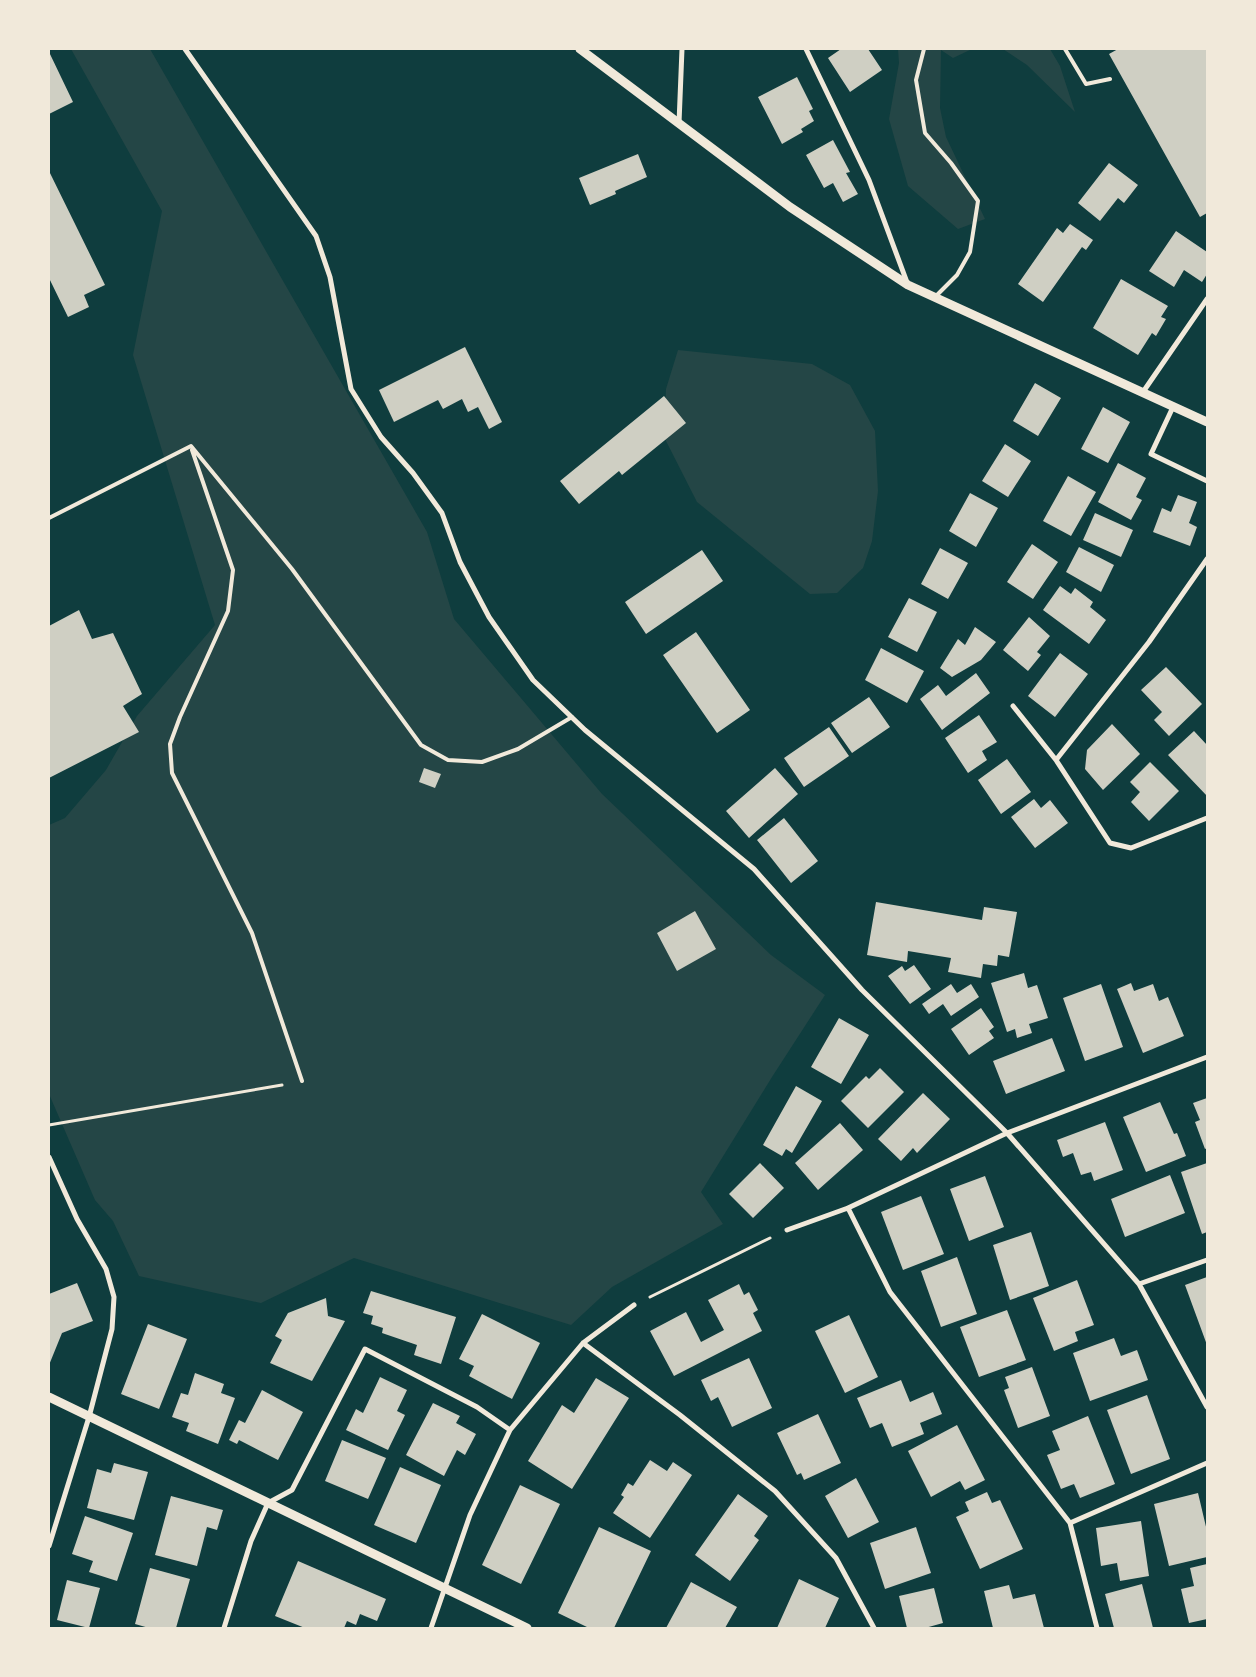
<svg xmlns="http://www.w3.org/2000/svg" width="1256" height="1677" viewBox="0 0 1256 1677" font-family="Lora,serif">
	<style>
		.green { fill: #244646 }
		.building { fill: #cfcfc3 }
		.lines { fill: none; stroke-linecap: round; stroke-linejoin: round }
		.path { stroke: #f1e9da; stroke-width: 3 }
		.service { stroke: #f1e9da; stroke-width: 4 }
		.minor { stroke: #f1e9da; stroke-width: 5 }
		.tertiary { stroke: #f1e9da; stroke-width: 9 }
	</style>
	<rect width="100%" height="100%" fill="#0f3d3e"/>
	<path class="green" d="M71,49H150L427,532L454,619L602,794L771,955L825,995L772,1077L701,1192L723,1224L612,1287L571,1325L354,1258L261,1303L139,1276L113,1221L95,1200L49,1094V825L65,818L106,770L137,716L215,625L133,355L162,211Z
		M898,49H972L953,58L941,50L940,108L946,137L985,219L958,229L908,186L889,119L899,63Z
		M1003,49H1050L1060,66L1075,112L1027,65Z
		M678,350L812,364L850,385L875,431L878,491L872,541L863,568L837,593L810,594L697,502L664,437L666,389Z"/>
	<path class="building" d="M841,49H868L882,70L850,92L828,58Z
		M1118,49H1207V213L1200,217L1109,54Z
		M49,52L73,102L49,114Z
		M797,77L813,109L809,111L814,121L801,129L803,132L782,144L758,97Z
		M833,140L850,172L846,173L858,194L843,202L833,183L824,188L806,155Z
		M638,154L647,177L615,191L616,194L590,205L579,178Z
		M1109,163L1138,185L1124,203L1118,198L1100,221L1078,203Z
		M49,171L105,285L84,295L89,307L68,317L49,278Z
		M1070,224L1093,240L1086,250L1082,247L1043,302L1018,284L1057,228L1063,233Z
		M1176,231L1207,252V274L1202,282L1184,270L1174,287L1149,271Z
		M1121,279L1168,306L1161,317L1166,319L1156,336L1152,333L1138,355L1093,328Z
		M465,347L502,422L489,429L478,407L468,412L462,399L443,409L438,400L394,422L379,390Z
		M1035,383L1061,398L1038,436L1013,421Z
		M664,396L686,423L622,475L619,471L579,504L560,481Z
		M1103,407L1130,422L1108,463L1081,449Z
		M1005,444L1031,461L1008,497L982,481Z
		M1118,463L1146,478L1136,497L1142,500L1131,520L1098,502Z
		M1068,476L1096,492L1071,536L1043,521Z
		M970,493L998,508L976,547L949,531Z
		M1178,495L1197,502L1189,523L1197,527L1190,546L1153,532L1162,508L1171,512Z
		M1095,513L1133,530L1121,557L1083,540Z
		M1032,544L1058,562L1033,599L1007,582Z
		M1079,547L1114,565L1101,592L1066,572Z
		M940,548L968,563L948,599L921,584Z
		M702,550L723,581L646,634L625,602Z
		M1060,586L1071,594L1075,588L1093,602L1090,607L1106,620L1089,644L1043,610Z
		M909,598L937,612L917,652L888,637Z
		M79,610L92,639L113,633L142,694L123,706L139,732L49,778V626Z
		M1029,617L1050,636L1037,652L1041,655L1028,671L1003,650Z
		M975,627L996,642L981,660L952,677L940,668L958,639L965,645Z
		M696,632L750,710L717,733L663,655Z
		M881,648L924,671L907,703L865,680Z
		M1060,653L1088,674L1055,717L1028,696Z
		M1166,667L1202,704L1169,736L1154,720L1162,712L1141,690Z
		M976,673L990,693L942,730L920,699L938,685L946,696Z
		M869,697L890,727L852,753L831,723Z
		M979,715L997,742L982,751L987,760L968,773L945,738Z
		M1112,724L1140,754L1103,790L1085,769L1087,750Z
		M829,727L849,756L804,787L784,758Z
		M1194,731L1207,745V796L1168,755Z
		M1007,759L1031,792L1001,814L978,780Z
		M1150,762L1179,791L1149,821L1131,802L1140,792L1130,782Z
		M424,768L441,774L435,788L419,782Z
		M775,768L798,794L749,838L726,811Z
		M1034,799L1041,808L1050,800L1068,823L1035,848L1011,817Z
		M784,818L818,861L791,883L757,840Z
		M876,902L982,920L984,907L1017,912L1009,957L998,955L997,966L983,964L981,978L948,972L951,958L908,951L907,962L867,955Z
		M695,911L716,949L677,971L657,933Z
		M914,965L931,989L910,1004L888,976L902,966L905,971Z
		M1024,973L1028,988L1037,985L1048,1018L1029,1024L1032,1033L1017,1038L1015,1029L1007,1032L991,983Z
		M1131,983L1134,991L1153,984L1159,1001L1168,997L1184,1036L1143,1053L1117,989Z
		M951,984L957,993L971,984L979,997L951,1016L943,1004L929,1014L922,1004Z
		M1101,984L1123,1047L1085,1061L1063,998Z
		M981,1008L994,1027L989,1031L994,1038L969,1055L951,1029Z
		M839,1018L869,1035L841,1084L811,1067Z
		M1052,1038L1065,1071L1006,1094L993,1061Z
		M880,1068L904,1092L868,1128L841,1101L866,1076L869,1079Z
		M796,1086L822,1101L792,1153L786,1149L782,1156L763,1145Z
		M923,1093L950,1119L917,1153L913,1148L901,1161L878,1139Z
		M1207,1098V1148L1205,1149L1195,1122L1200,1120L1193,1103Z
		M1160,1102L1174,1134L1177,1133L1186,1156L1146,1172L1123,1117Z
		M1105,1122L1123,1170L1094,1181L1091,1172L1081,1175L1073,1153L1063,1157L1057,1140Z
		M840,1123L863,1150L818,1190L795,1163Z
		M760,1163L784,1188L753,1218L729,1194Z
		M1207,1163V1232L1202,1234L1181,1172Z
		M1170,1175L1185,1213L1125,1237L1111,1199Z
		M985,1176L1004,1227L969,1241L950,1189Z
		M921,1196L944,1254L903,1270L881,1212Z
		M1031,1232L1049,1286L1010,1300L993,1245Z
		M957,1257L977,1314L941,1327L921,1271Z
		M1207,1277V1345L1185,1285Z
		M1077,1280L1094,1325L1075,1332L1078,1341L1054,1351L1033,1298Z
		M77,1283L93,1321L62,1333L49,1365V1294Z
		M739,1284L744,1295L749,1292L758,1310L753,1313L762,1331L674,1376L650,1331L686,1312L701,1342L724,1330L708,1300Z
		M371,1291L456,1317L441,1364L414,1355L417,1345L382,1333L383,1328L371,1324L373,1316L363,1313Z
		M326,1298L328,1316L345,1321L312,1381L270,1363L282,1340L275,1336L288,1313Z
		M1007,1310L1026,1360L979,1377L960,1327Z
		M482,1314L540,1343L512,1399L469,1376L474,1366L459,1359Z
		M849,1315L878,1377L845,1393L815,1331Z
		M148,1324L187,1339L159,1409L121,1394Z
		M1114,1338L1121,1356L1137,1350L1148,1380L1090,1401L1073,1353Z
		M749,1358L772,1408L732,1427L718,1397L711,1401L701,1380Z
		M1032,1367L1050,1416L1018,1428L1004,1390L1009,1388L1005,1377Z
		M195,1373L224,1384L221,1393L235,1398L218,1444L186,1431L189,1423L172,1417L181,1393L188,1395Z
		M380,1377L407,1390L397,1411L405,1415L388,1450L346,1430L356,1409L363,1413Z
		M596,1378L629,1398L572,1489L528,1461L562,1405L574,1413Z
		M901,1380L910,1402L933,1392L942,1414L920,1423L924,1434L892,1447L882,1423L870,1428L857,1398Z
		M262,1390L303,1412L278,1460L239,1440L237,1444L229,1440L239,1420L245,1423Z
		M1147,1395L1170,1459L1131,1474L1107,1410Z
		M433,1403L460,1416L456,1423L476,1434L465,1455L457,1450L444,1476L406,1455Z
		M818,1414L841,1463L804,1480L801,1473L797,1475L777,1433Z
		M1088,1416L1115,1484L1080,1498L1074,1484L1061,1489L1047,1455L1060,1450L1052,1431Z
		M957,1425L985,1480L965,1490L960,1481L931,1497L908,1451Z
		M342,1440L386,1458L368,1499L325,1481Z
		M650,1460L667,1471L673,1462L692,1475L650,1538L613,1513L624,1497L621,1495L628,1483L633,1486Z
		M114,1463L148,1472L134,1520L87,1508L97,1469L111,1473Z
		M400,1467L441,1485L416,1543L374,1525Z
		M856,1478L879,1522L848,1538L825,1496Z
		M520,1485L560,1504L521,1584L482,1565Z
		M987,1492L992,1503L1000,1500L1023,1549L980,1569L956,1517L969,1511L965,1502Z
		M1198,1493L1207,1531V1557L1169,1566L1154,1504Z
		M738,1494L768,1516L754,1536L759,1540L730,1581L695,1555Z
		M171,1496L223,1510L217,1530L207,1527L197,1566L155,1555Z
		M85,1516L133,1533L117,1581L89,1572L93,1561L72,1554Z
		M1141,1521L1149,1576L1120,1581L1117,1563L1101,1566L1096,1528Z
		M599,1527L651,1551L614,1628H589L558,1613Z
		M916,1527L931,1573L885,1589L870,1543Z
		M298,1561L386,1599L377,1621L360,1614L356,1625L347,1621L344,1628H305L275,1616Z
		M1207,1564V1619L1189,1623L1181,1589L1194,1586L1190,1568Z
		M150,1568L190,1579L176,1628H149L135,1624Z
		M799,1579L839,1598L825,1628H777Z
		M67,1580L100,1588L89,1628L57,1620Z
		M691,1582L737,1607L725,1628H666Z
		M1142,1584L1153,1628H1114L1105,1594Z
		M1009,1585L1013,1599L1035,1594L1044,1628H993L984,1591Z
		M934,1588L943,1623L925,1628H907L899,1596Z"/>
	<g class="lines">
		<path class="path" d="M49,1125L282,1085
			M650,1297L770,1238"/>
		<path class="service" d="M924,49L916,80L925,133L951,163L978,201L970,252L957,275L935,297
			M1065,49L1086,84L1110,79
			M192,450L233,570L228,611L180,717L170,744L172,773L252,933L302,1081
			M49,518L191,446L292,569L421,745L448,760L482,762L518,749L572,717"/>
		<path class="minor" d="M185,49L316,236L330,277L351,389L381,437L413,473L442,513L460,562L489,617L533,680L585,730L754,869L862,990L1007,1133L1139,1284L1207,1407
			M806,49L869,180L908,285
			M679,123L682,49
			M1143,392L1207,299
			M1173,407L1151,454L1207,481
			M1013,706L1056,760L1110,843L1131,848L1207,818
			M1056,760L1149,642L1207,559
			M49,1157L77,1219L106,1269L114,1297L112,1329L89,1417L49,1546
			M848,1208L890,1292L1070,1523L1097,1628
			M787,1230L848,1208L1007,1133L1207,1057
			M1139,1284L1207,1260
			M583,1343L680,1415L775,1491L836,1558L874,1628
			M1070,1523L1207,1463
			M224,1628L251,1541L268,1503L292,1490L365,1349L477,1407L510,1430
			M431,1628L470,1515L510,1430L583,1343L634,1305"/>
		<path class="tertiary" d="M580,49L790,207L908,285L1207,422
			M49,1397L527,1628"/>
	</g>
	<rect width="1256" height="1677" fill="none" stroke="#f1e9da" stroke-width="100"/>
</svg>
